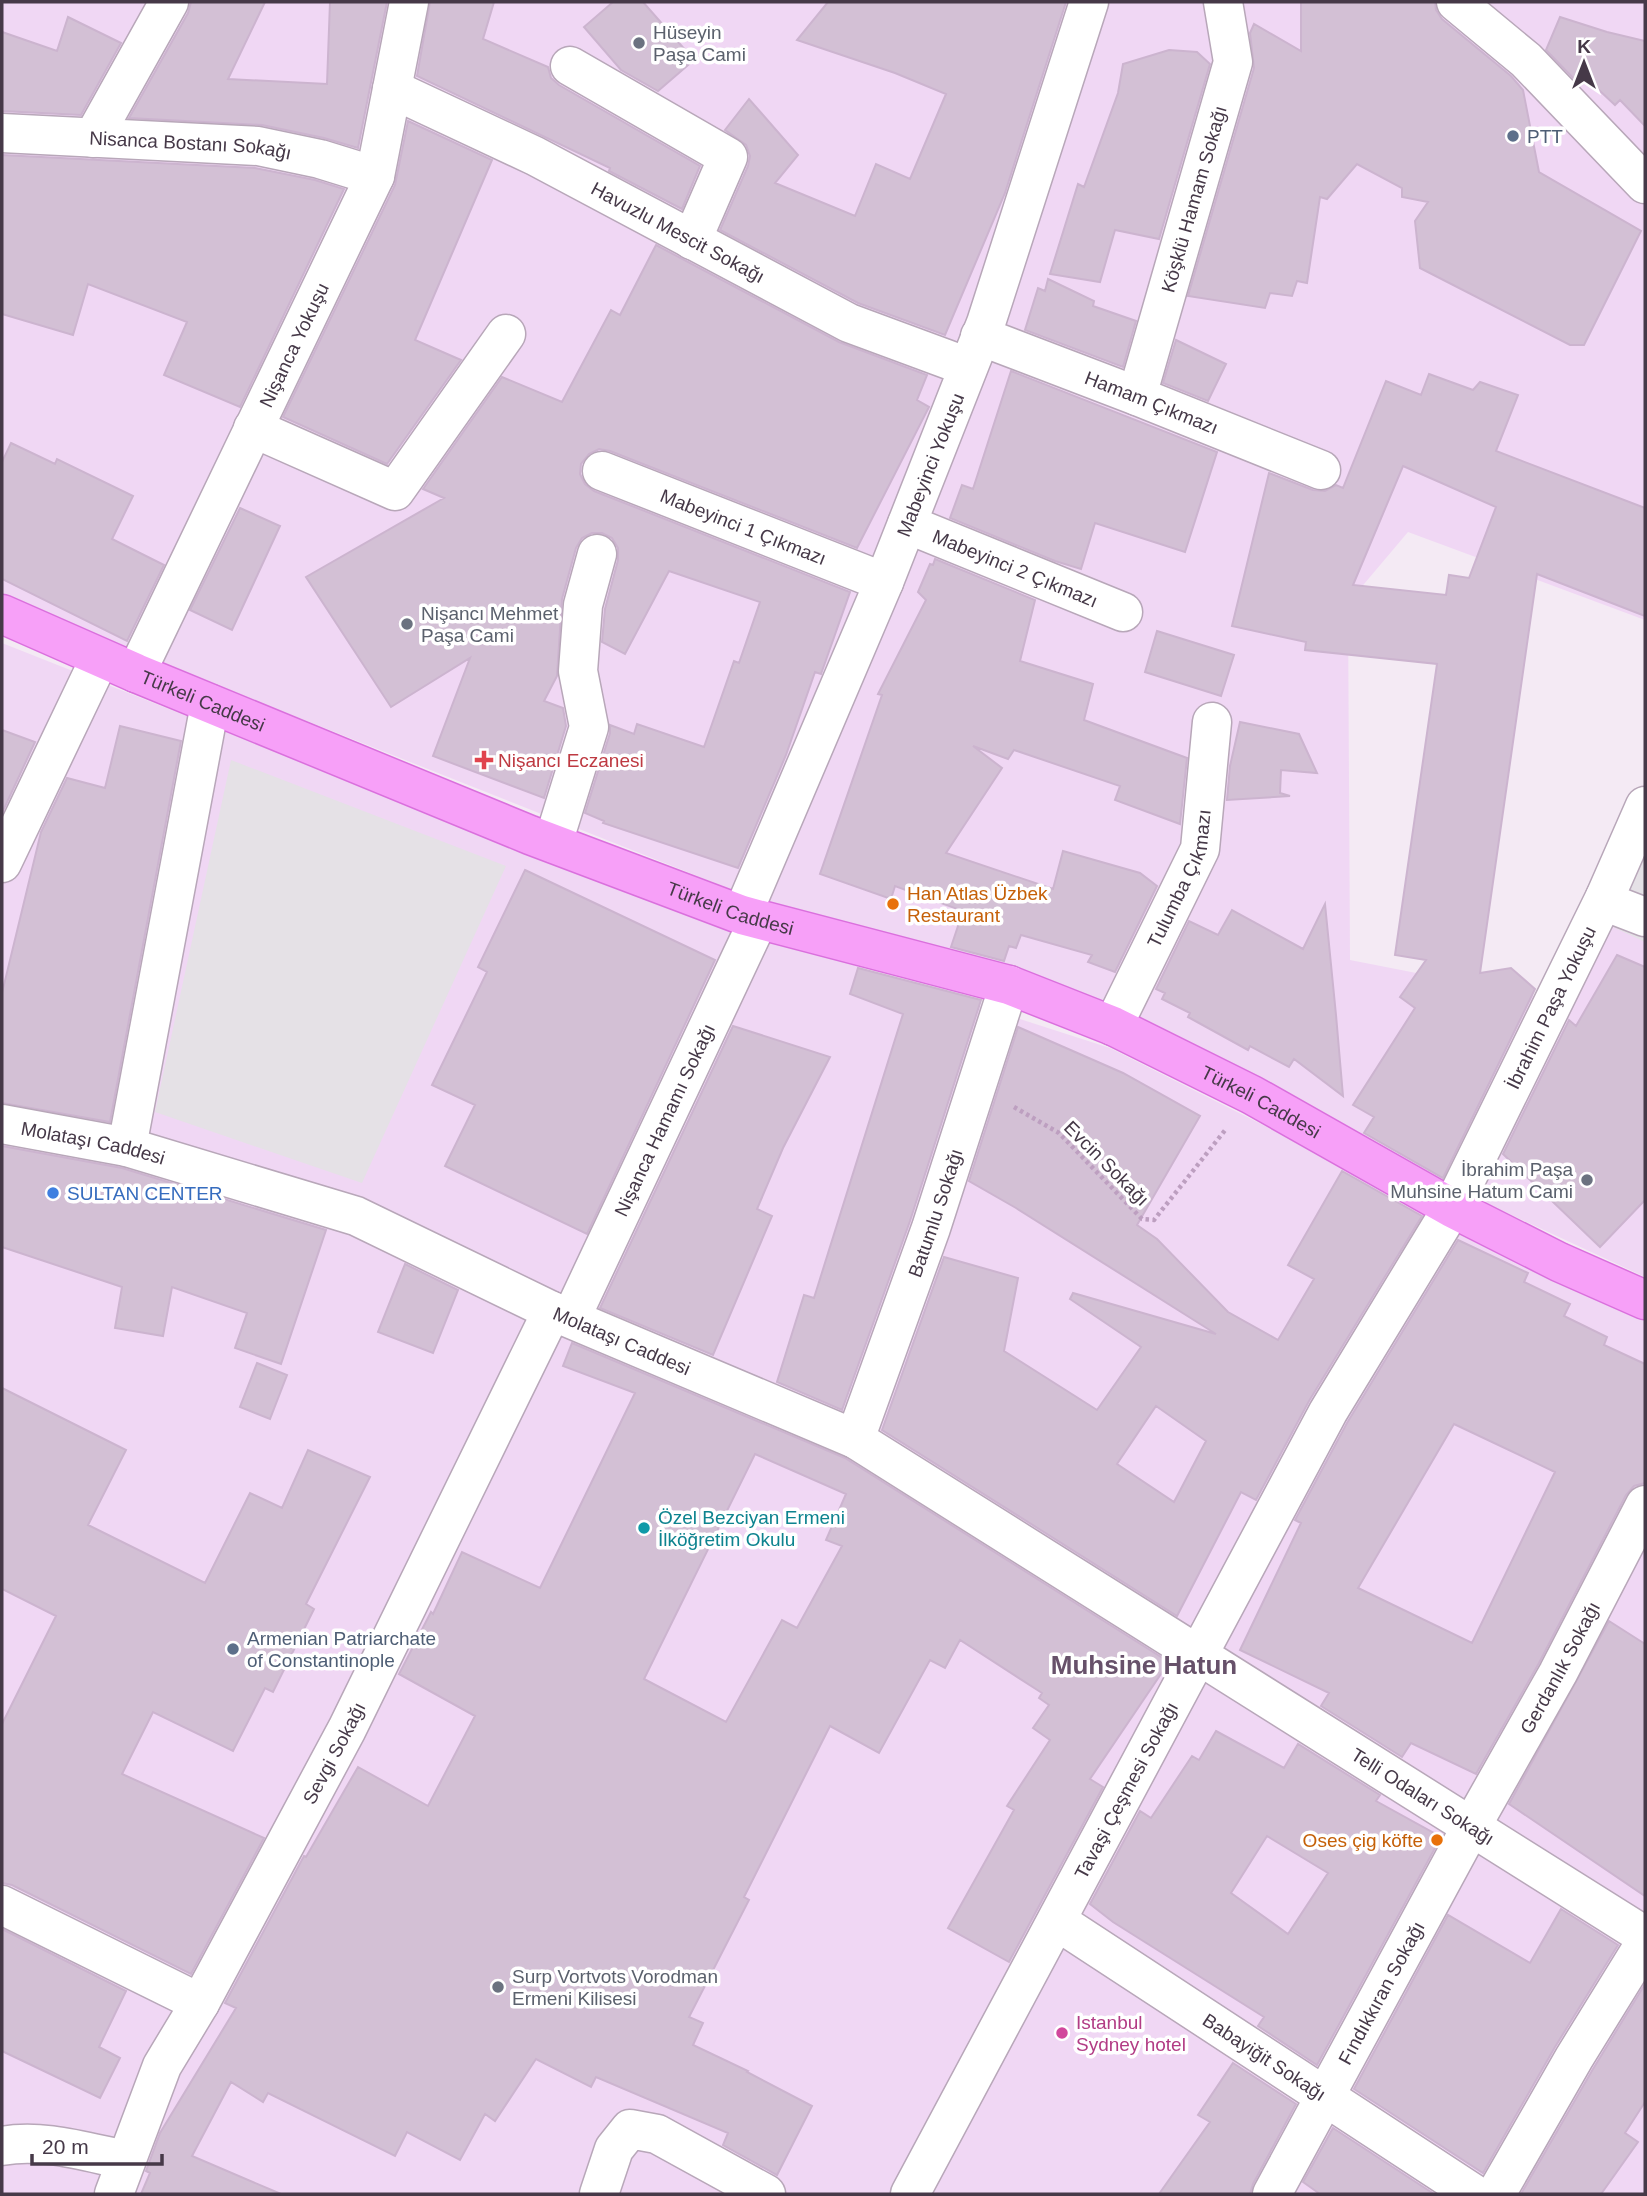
<svg xmlns="http://www.w3.org/2000/svg" width="1647" height="2196" viewBox="0 0 1647 2196" font-family="Helvetica,sans-serif">
	<style>
		.commercial { fill: #f0d7f4 }
		.parking { fill: #e5e1e6 }
		.building { fill: #d3c0d5; stroke: #ccb4cf; stroke-width: 2; fill-rule: evenodd }
		.lines { fill: none; stroke-linecap: round; stroke-linejoin: round }
		.minor-casing { stroke: #b8a7b9; stroke-width: 41 }
		.major-casing { stroke: #da70dd; stroke-width: 41 }
		.path { stroke: #bd9fc0; stroke-width: 4.5; stroke-dasharray: 3.5 3.5; stroke-linecap: butt }
		.minor { stroke: #fff; stroke-width: 38 }
		.major { stroke: #f7a0f8; stroke-width: 38 }
		.worship-dot { fill: #6b7280; stroke: #fff; stroke-width: 2.5 }
		.service-dot { fill: #5c6f8a; stroke: #fff; stroke-width: 2.5 }
		.health-dot { fill: #e0444e; stroke: #fff; stroke-width: 2.5 }
		.food-dot { fill: #e8710a; stroke: #fff; stroke-width: 2.5 }
		.shop-dot { fill: #3f7fe0; stroke: #fff; stroke-width: 2.5 }
		.culture-dot { fill: #0f9aa8; stroke: #fff; stroke-width: 2.5 }
		.hotel-dot { fill: #d1479c; stroke: #fff; stroke-width: 2.5 }
		.labels { text-anchor: middle; stroke-width: 7; stroke-linejoin: round; paint-order: stroke }
		.worship-label { font-size: 19px; fill: #5b616d; stroke: #fff; text-anchor: start }
		.service-label { font-size: 19px; fill: #4e5e75; stroke: #fff; text-anchor: start }
		.street-label { font-size: 19px; fill: #463948; stroke: #fff }
		.health-label { font-size: 19px; fill: #be3a42; stroke: #fff; text-anchor: start }
		.food-label { font-size: 19px; fill: #c56008; stroke: #fff; text-anchor: start }
		.shop-label { font-size: 19px; fill: #366cbe; stroke: #fff; text-anchor: start }
		.culture-label { font-size: 19px; fill: #0d838f; stroke: #fff; text-anchor: start }
		.hotel-label { font-size: 19px; fill: #b23c85; stroke: #fff; text-anchor: start }
		.district-label { font-size: 26px; font-weight: bold; fill: #67516a; stroke: #fff }
	</style>
	<rect width="100%" height="100%" fill="#f4eaf4"/>
	<path class="commercial" d="M2,2H1645V620L1408,532L1348,603L1350,960L1534,996L1451,1185L1076,990L763,902L2,600Z
		M2,643L598,879L892,978L1110,1048L1645,1317V2194H2Z
		M1645,845V1277L1475,1198Z"/>
	<path class="parking" d="M231,760L506,866L362,1183L155,1112Z
		M1645,818V942L1598,920Z"/>
	<path class="building" d="M191,2H265L228,79L327,84L330,2H387L358,148L324,138L262,125L129,118L188,13Z
		M430,2H494L483,39L548,67L551,78L559,85L700,166L682,209L609,171L610,168L417,76Z
		M613,2H643L694,60L658,91L621,70L584,27Z
		M828,2H1066L1005,193L945,335L858,303L720,230L748,166L750,156L746,145L725,130L749,99L798,155L775,183L855,216L876,164L910,179L946,94L895,73L797,40Z
		M1301,2H1435L1436,10L1442,19L1511,76L1523,90L1539,172L1641,231L1584,345H1570L1420,268L1415,221L1428,202L1402,197V188L1357,164L1327,199L1320,197L1307,283L1297,281L1292,296L1270,293L1265,308L1188,296L1254,68L1250,33L1254,24L1301,51Z
		M68,17L121,43L81,115L2,111V32L57,51Z
		M1560,17L1607,32L1645,41V126L1620,100L1615,105L1584,76L1578,83L1546,50Z
		M1169,50L1197,52L1210,64L1159,239L1115,230L1100,282L1050,274L1078,184L1084,187L1118,93L1123,64Z
		M408,121L492,160L415,340L461,360L387,464L283,417L395,185Z
		M2,155L255,168L315,180L344,189L240,407L164,375L187,322L88,284L73,335L2,314Z
		M656,245L839,342L927,375L917,400L929,407L857,548L610,451L599,449L589,454L581,464L580,474L585,484L594,491L850,592L821,674L815,672L786,755L738,868L603,823L604,821L585,813L610,733V725L634,734L637,724L704,747L734,661L739,663L760,602L669,571L625,654L602,642L605,609L618,560V548L612,538L602,533H592L582,538L576,548L562,599L557,676L544,701L563,708L566,726L544,798L433,756L470,658L391,707L306,577L444,498L423,489L502,377L562,402L611,310L620,315Z
		M1048,279L1094,301L1093,306L1136,321L1123,367L1025,330L1038,288L1045,291Z
		M1176,340L1226,364L1208,401L1163,383Z
		M1011,371L1217,452L1185,552L1095,523L1081,569L1055,561L950,518L962,485L973,489Z
		M1429,374L1473,390L1480,382L1518,395L1496,451L1645,508V616L1537,574L1480,973L1511,968L1535,989L1443,1178L1364,1133L1374,1117L1353,1105L1415,1008L1400,997L1426,960L1395,955L1437,664L1305,650L1306,642L1232,626L1269,473L1313,490L1325,491L1336,485L1343,488L1386,381L1421,395ZM1403,466L1496,507L1469,578L1449,575L1446,595L1353,585Z
		M11,443L55,464L57,459L133,496L112,539L164,565L127,641L2,579V462Z
		M240,508L280,526L232,630L190,610Z
		M935,559L1035,600L1020,661L1093,684L1084,720L1187,758L1180,824L1115,800L1120,786L1014,750L1008,759L973,746L1002,768L946,853L1053,889L1063,851L1140,873L1157,886L1115,972L1088,962L1092,955L1021,935L1016,948L1009,946L1004,961L951,947L963,911L895,886L891,899L820,874L882,695L878,694L926,600L918,592L930,564L933,565Z
		M1157,631L1234,655L1221,696L1145,672Z
		M1240,722L1299,734L1317,773L1281,770L1280,793L1290,796L1227,800L1230,766Z
		M120,726L181,741L110,1122L2,1103V993L41,832L67,778L105,788Z
		M2,730L35,742L2,813Z
		M525,870L715,960L587,1234L445,1166L475,1105L432,1085L487,972L478,967Z
		M1325,904L1336,1015L1343,1096L1294,1059L1289,1067L1250,1046L1248,1050L1188,1017L1190,1013L1162,999L1165,993L1156,989L1189,921L1218,935L1232,910L1303,949Z
		M1617,955L1645,967V1200L1600,1247L1503,1154L1569,1020L1576,1026Z
		M858,968L981,1000L910,1221L842,1410L777,1382L804,1295L814,1298L903,1014L850,994Z
		M733,1026L830,1057L783,1148L757,1209L772,1216L713,1355L600,1308Z
		M1018,1027L1123,1073L1200,1116L1137,1225L1157,1239L1228,1312L1278,1340L1314,1279L1288,1265L1342,1171L1422,1216L1309,1401L1256,1500L1241,1492L1177,1616L882,1430L944,1257L1018,1278L1004,1351L1097,1410L1141,1347L1070,1299L1073,1293L1216,1334L1016,1208L969,1181ZM1156,1406L1206,1441L1174,1502L1117,1464Z
		M2,1146L122,1168L326,1230L281,1364L235,1348L247,1313L172,1287L163,1336L115,1328L122,1287L2,1247Z
		M1458,1240L1528,1273L1524,1282L1570,1304L1564,1316L1607,1337L1604,1345L1645,1364V1483L1634,1486L1626,1495L1539,1663L1476,1774L1411,1743L1402,1757L1321,1706L1329,1693L1240,1650L1301,1523L1295,1520L1347,1423ZM1454,1424L1555,1472L1472,1643L1358,1588Z
		M405,1264L458,1290L433,1353L378,1332Z
		M572,1343L845,1458L1169,1662L1090,1779L1103,1787L1009,1962L948,1928L1014,1810L1007,1806L1050,1740L1033,1728L1049,1705L1039,1698L1042,1693L960,1640L945,1668L930,1660L879,1753L830,1726L744,1897L749,1900L689,2017L703,2023L693,2045L748,2071L747,2072L812,2106L777,2175L723,2145L728,2133L596,2077L591,2087L536,2059L495,2121L485,2114L460,2160L407,2132L395,2156L268,2093L263,2102L231,2082L192,2156L281,2194H141L150,2173L146,2171L160,2133L236,2008L225,2003L304,1856L306,1857L358,1767L428,1806L475,1716L399,1674L431,1612L433,1614L462,1552L540,1588L635,1393L563,1366ZM755,1454L846,1494L826,1540L842,1546L797,1628L782,1620L726,1722L644,1679Z
		M257,1363L287,1375L270,1419L240,1407Z
		M2,1388L126,1450L88,1525L205,1583L250,1493L282,1508L308,1450L370,1477L306,1604L314,1609L273,1692L265,1688L233,1751L153,1712L122,1774L264,1838L191,1974L12,1885L2,1883V1724L56,1616L2,1589Z
		M1609,1621L1645,1644V1896L1509,1804Z
		M1216,1731L1284,1768L1298,1744L1380,1795L1376,1801L1441,1837L1317,2065L1258,2026L1264,2017L1113,1922L1090,1904L1140,1811L1151,1818L1192,1756L1199,1760ZM1267,1836L1328,1873L1288,1934L1231,1893Z
		M1561,1909L1618,1945L1555,2047L1483,2173L1354,2089L1448,1915L1530,1963Z
		M2,1929L126,1991L99,2047L120,2058L100,2098L2,2051Z
		M1645,1984V2102L1625,2133L1638,2142L1601,2194H1521L1593,2069Z
		M1233,2063L1296,2104L1253,2184L1250,2194H1159L1210,2122L1198,2115Z
		M1333,2128L1434,2194H1320L1303,2182Z"/>
	<g class="lines">
		<g class="minor-casing">
			<g id="minor">
				<path d="M1456,2L1526,60L1645,184"/>
				<path d="M570,66L728,157L692,240"/>
				<path id="s1" d="M392,89L535,156L849,323L968,367"/>
				<path id="s2" d="M2,133L258,146L320,159L375,176"/>
				<path d="M93,138L169,2"/>
				<path id="s3" d="M980,336L1137,396L1321,470"/>
				<path id="s4" d="M1137,396L1233,62L1223,2"/>
				<path d="M253,428L395,491L506,334"/>
				<path id="s5" d="M602,471L884,582"/>
				<path id="s6" d="M907,524L1123,612"/>
				<path id="s7" d="M136,673L375,176L409,2"/>
				<path d="M553,843L589,727L578,671L583,605L597,554"/>
				<path d="M2,863L100,658"/>
				<path d="M1605,897L1606,902L1645,917"/>
				<path id="s8" d="M742,915L884,582L986,323L1089,2"/>
				<path id="s9" d="M1113,1026L1200,849L1212,722"/>
				<path id="s10" d="M2,1124L127,1147L356,1216L552,1311L855,1439L1645,1936"/>
				<path d="M127,1147L210,704"/>
				<path id="s11" d="M571,1318L758,921"/>
				<path id="s12" d="M855,1439L931,1228L1009,985"/>
				<path d="M2,1905L200,2003"/>
				<path id="s13" d="M1057,1921L1474,2194"/>
				<path d="M2,2146C41,2138 86,2152 126,2160"/>
				<path id="s14" d="M114,2194L162,2066L200,2003L347,1729L552,1311"/>
				<path d="M599,2194L614,2149L630,2129L657,2134L766,2194"/>
				<path id="s15" d="M910,2194L1328,1412L1452,1208L1605,897L1645,806"/>
				<path id="s16" d="M1272,2194L1471,1827L1558,1673L1645,1505"/>
				<path d="M1496,2194L1574,2058L1645,1943"/>
			</g>
		</g>
		<g class="major-casing">
			<g id="major">
				<path id="s17" d="M2,614L136,673L530,835L742,915L1009,985L1113,1026L1252,1095L1452,1208L1559,1262L1645,1300"/>
			</g>
		</g>
		<path class="path" d="M1014,1107L1059,1133L1142,1219L1154,1220L1226,1129"/>
		<use href="#minor" class="minor"/>
		<use href="#major" class="major"/>
	</g>
	<g class="worship-dot">
		<circle cx="639" cy="43" r="7"/>
		<circle cx="407" cy="624" r="7"/>
		<circle cx="1587" cy="1180" r="7"/>
		<circle cx="498" cy="1987" r="7"/>
	</g>
	<g class="service-dot">
		<circle cx="1513" cy="136" r="7"/>
		<circle cx="233" cy="1649" r="7"/>
	</g>
	<path class="health-dot" d="M480.5 749.5h7v7h7v7h-7v7h-7v-7h-7v-7h7z"/>
	<g class="food-dot">
		<circle cx="893" cy="904" r="7"/>
		<circle cx="1437" cy="1840" r="7"/>
	</g>
	<circle class="shop-dot" cx="53" cy="1193" r="7"/>
	<circle class="culture-dot" cx="644" cy="1528" r="7"/>
	<circle class="hotel-dot" cx="1062" cy="2033" r="7"/>
	<g class="labels">
		<g class="worship-label">
			<text x="653" y="39">Hüseyin<tspan x="653" dy="22">Paşa Cami</tspan></text>
			<text x="421" y="620">Nişancı Mehmet<tspan x="421" dy="22">Paşa Cami</tspan></text>
			<text x="1573" y="1176" text-anchor="end">İbrahim Paşa<tspan x="1573" dy="22">Muhsine Hatum Cami</tspan></text>
			<text x="512" y="1983">Surp Vortvots Vorodman<tspan x="512" dy="22">Ermeni Kilisesi</tspan></text>
		</g>
		<g class="service-label">
			<text x="1527" y="143">PTT</text>
			<text x="247" y="1645">Armenian Patriarchate<tspan x="247" dy="22">of Constantinople</tspan></text>
		</g>
		<g class="street-label">
			<text dy="7" stroke="none"><textPath href="#s2" startOffset="189">Nisanca Bostanı Sokağı</textPath></text>
			<text dy="7" stroke="none"><textPath href="#s4" startOffset="205">Köşklü Hamam Sokağı</textPath></text>
			<text dy="7" stroke="none"><textPath href="#s1" startOffset="320">Havuzlu Mescit Sokağı</textPath></text>
			<text dy="7" stroke="none"><textPath href="#s7" startOffset="364">Nişanca Yokuşu</textPath></text>
			<text dy="7" stroke="none"><textPath href="#s3" startOffset="184">Hamam Çıkmazı</textPath></text>
			<text dy="7" stroke="none"><textPath href="#s8" startOffset="488">Mabeyinci Yokuşu</textPath></text>
			<text dy="7" stroke="none"><textPath href="#s5" startOffset="152">Mabeyinci 1 Çıkmazı</textPath></text>
			<text dy="7" stroke="none"><textPath href="#s6" startOffset="117">Mabeyinci 2 Çıkmazı</textPath></text>
			<text dy="7" stroke="none"><textPath href="#s17" startOffset="219">Türkeli Caddesi</textPath></text>
			<text dy="7" stroke="none"><textPath href="#s9" startOffset="163">Tulumba Çıkmazı</textPath></text>
			<text dy="7" stroke="none"><textPath href="#s17" startOffset="786">Türkeli Caddesi</textPath></text>
			<text dy="7" stroke="none"><textPath href="#s15" startOffset="1349">İbrahim Paşa Yokuşu</textPath></text>
			<text dy="7" stroke="none"><textPath href="#s17" startOffset="1353">Türkeli Caddesi</textPath></text>
			<text dy="7" stroke="none"><textPath href="#s11" startOffset="219">Nişanca Hamamı Sokağı</textPath></text>
			<text dy="7" stroke="none"><textPath href="#s10" startOffset="93">Molataşı Caddesi</textPath></text>
			<text transform="translate(1107 1163) rotate(45)" y="7">Evcin Sokağı</text>
			<text dy="7" stroke="none"><textPath href="#s12" startOffset="240">Batumlu Sokağı</textPath></text>
			<text dy="7" stroke="none"><textPath href="#s10" startOffset="660">Molataşı Caddesi</textPath></text>
			<text dy="7" stroke="none"><textPath href="#s16" startOffset="600">Gerdanlık Sokağı</textPath></text>
			<text dy="7" stroke="none"><textPath href="#s14" startOffset="494">Sevgi Sokağı</textPath></text>
			<text dy="7" stroke="none"><textPath href="#s15" startOffset="458">Tavaşi Çeşmesi Sokağı</textPath></text>
			<text dy="7" stroke="none"><textPath href="#s10" startOffset="1584">Telli Odaları Sokağı</textPath></text>
			<text dy="7" stroke="none"><textPath href="#s16" startOffset="229">Fındıkkıran Sokağı</textPath></text>
			<text dy="7" stroke="none"><textPath href="#s13" startOffset="248">Babayiğit Sokağı</textPath></text>
		</g>
		<g class="health-label">
			<text x="498" y="767">Nişancı Eczanesi</text>
		</g>
		<g class="food-label">
			<text x="907" y="900">Han Atlas Üzbek<tspan x="907" dy="22">Restaurant</tspan></text>
			<text x="1423" y="1847" text-anchor="end">Oses çig köfte</text>
		</g>
		<g class="shop-label">
			<text x="67" y="1200">SULTAN CENTER</text>
		</g>
		<g class="culture-label">
			<text x="658" y="1524">Özel Bezciyan Ermeni<tspan x="658" dy="22">İlköğretim Okulu</tspan></text>
		</g>
		<g class="hotel-label">
			<text x="1076" y="2029">Istanbul<tspan x="1076" dy="22">Sydney hotel</tspan></text>
		</g>
		<g class="district-label">
			<text x="1144" y="1674">Muhsine Hatun</text>
		</g>
	</g>
	<rect width="1647" height="2196" fill="none" stroke="#463948" stroke-width="7"/>
	<g transform="translate(1584 63)" stroke="#ffffff" stroke-width="5" paint-order="stroke">
	<path d="M0-5L12 26L0 18L-12 26Z" fill="#463948"/>
	<text y="-10" font-size="19" font-weight="bold" text-anchor="middle" fill="#463948">K</text>
	</g>
	<path d="M32 2154v10h130v-10" fill="none" stroke="#463948" stroke-width="3.5"/>
	<text x="42" y="2154" font-size="21" fill="#463948" stroke="#ffffff" stroke-width="5" paint-order="stroke">20 m</text>
</svg>
